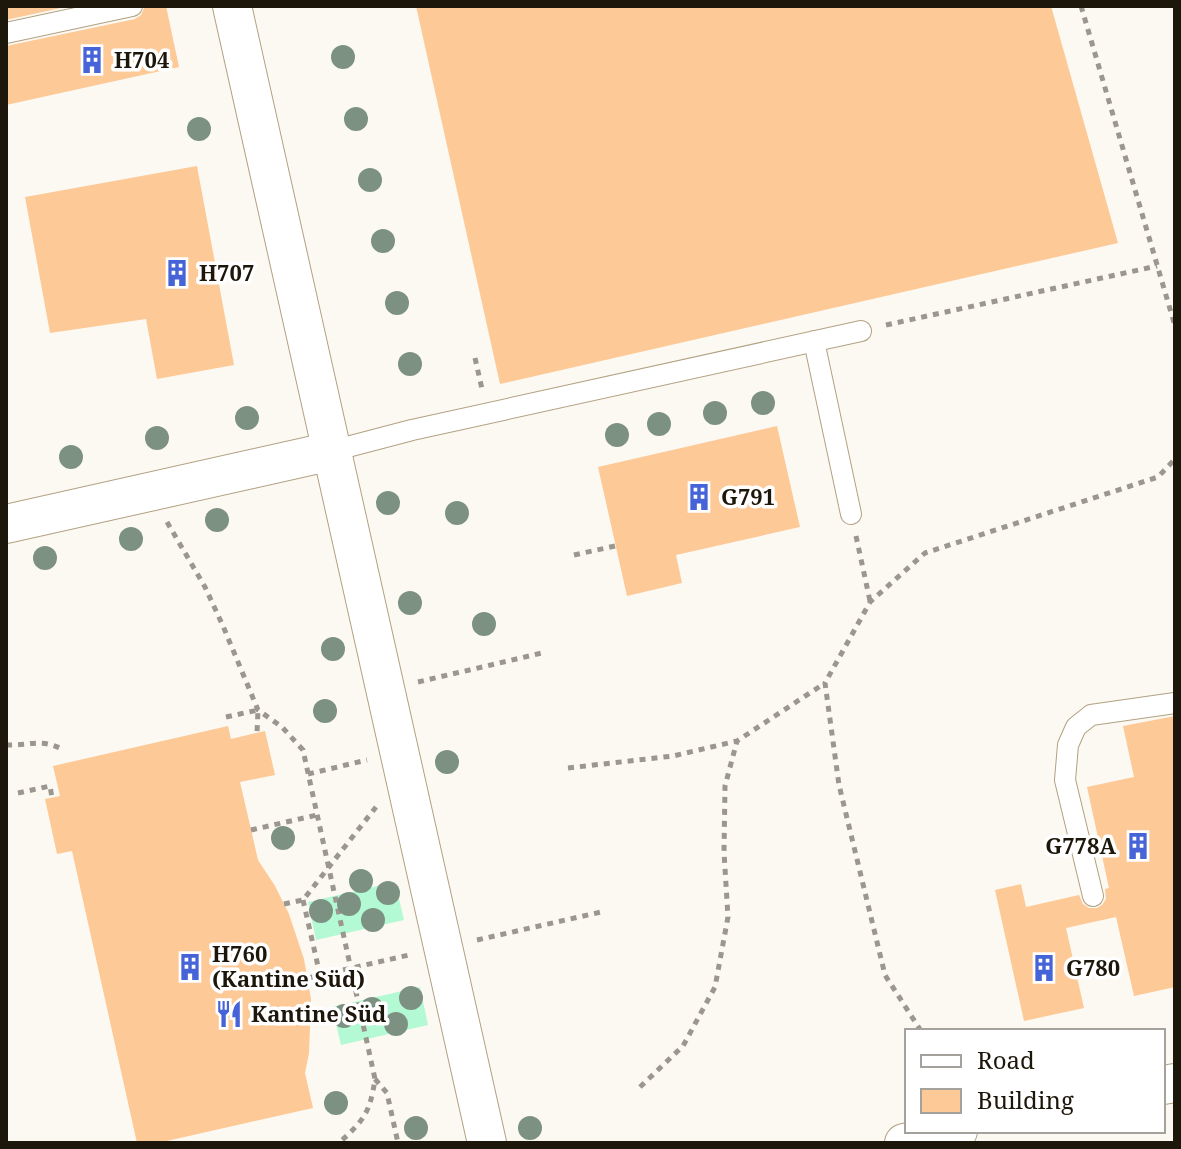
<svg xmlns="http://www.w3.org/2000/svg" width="1181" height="1149" viewBox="0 0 1181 1149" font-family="'Noto Serif',serif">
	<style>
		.green { fill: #b3f9d3 }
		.building { fill: #fcc997 }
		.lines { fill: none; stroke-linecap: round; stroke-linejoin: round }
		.lane-casing { stroke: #b2a182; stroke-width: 22 }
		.street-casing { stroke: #b2a182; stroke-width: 40 }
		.path { stroke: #9b978e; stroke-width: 5; stroke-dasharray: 6 6; stroke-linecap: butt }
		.lane { stroke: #fff; stroke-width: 20 }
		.street { stroke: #fff; stroke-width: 38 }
		.tree { fill: #7d9183 }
		.labels { text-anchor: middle; stroke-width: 7; stroke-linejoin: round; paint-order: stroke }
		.poi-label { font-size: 22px; font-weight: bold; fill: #1d170b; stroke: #fff; text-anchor: start }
	</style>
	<rect width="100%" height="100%" fill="#fcf9f2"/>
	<path class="green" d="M395,882L404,920L316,940L308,902Z
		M420,987L428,1025L341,1045L332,1007Z"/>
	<path class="building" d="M6,6H70L6,20Z
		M145,6H166L179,67L6,105V46L135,19L141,15Z
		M416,6H1051L1118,243L500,384Z
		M197,166L234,365L157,379L146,319L50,333L25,197Z
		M777,426L800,527L676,555L682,583L627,596L598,467Z
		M1175,716V987L1134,996L1116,917L1066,928L1084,1008L1024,1021L995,890L1021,884L1026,907L1079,895L1083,904L1089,908H1097L1102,905L1106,899L1105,889L1109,888L1087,787L1134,777L1123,726Z
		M228,726L231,739L265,731L275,775L240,782L258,860L275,886L289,914L304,959L311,999L309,1053L305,1073L313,1108L158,1143H137L72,851L57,854L45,799L60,796L53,766Z"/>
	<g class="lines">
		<g class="lane-casing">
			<path id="lane" d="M6,33L132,6
				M814,341L851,514
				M332,451L412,430L861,331
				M1093,896L1065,780L1068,745L1076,727L1091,715L1175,703"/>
		</g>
		<g class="street-casing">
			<path id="street" d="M232,6L487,1143
				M6,524L332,451
				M1163,1085L1175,1083
				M904,1143L958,1131"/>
		</g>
		<path class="path" d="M1081,6L1175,326
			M886,325L1157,266
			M475,358L482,389
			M167,522L205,587L223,626L258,710L282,727L303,750L375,1079C370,1113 364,1120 339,1143
			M856,536L870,601
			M574,555L615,546
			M418,682L542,653
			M226,717L258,710L257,733
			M6,745C28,746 40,738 62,749
			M568,768L673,756L737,741L825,683
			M308,774L367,760
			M18,793L50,786L52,798
			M251,830L317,815
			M303,900L320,975
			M284,904L303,900L376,807
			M477,940L601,912
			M308,978L409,955
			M921,1031L885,975L839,785L825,683L870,602L925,553L1158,477L1175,459
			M375,1079L387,1093L398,1143
			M640,1087L683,1046L715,987L728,917L724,852L725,786L737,741"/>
		<use href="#lane" class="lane"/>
		<use href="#street" class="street"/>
	</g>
	<g class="tree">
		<circle cx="343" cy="57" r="12"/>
		<circle cx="356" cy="119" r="12"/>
		<circle cx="199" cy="129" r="12"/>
		<circle cx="370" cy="180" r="12"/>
		<circle cx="383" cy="241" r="12"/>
		<circle cx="397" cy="303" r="12"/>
		<circle cx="410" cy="364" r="12"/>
		<circle cx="763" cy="403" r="12"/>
		<circle cx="715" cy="413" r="12"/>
		<circle cx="247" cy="418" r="12"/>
		<circle cx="659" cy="424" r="12"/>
		<circle cx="617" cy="435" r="12"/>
		<circle cx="157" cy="438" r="12"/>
		<circle cx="71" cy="457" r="12"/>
		<circle cx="388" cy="503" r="12"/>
		<circle cx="457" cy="513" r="12"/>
		<circle cx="217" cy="520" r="12"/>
		<circle cx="131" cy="539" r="12"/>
		<circle cx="45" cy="558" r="12"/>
		<circle cx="410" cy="603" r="12"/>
		<circle cx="484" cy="624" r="12"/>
		<circle cx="333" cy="649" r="12"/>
		<circle cx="325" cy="711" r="12"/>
		<circle cx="447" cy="762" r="12"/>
		<circle cx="283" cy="838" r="12"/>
		<circle cx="361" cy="881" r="12"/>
		<circle cx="388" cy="893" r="12"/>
		<circle cx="349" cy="904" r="12"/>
		<circle cx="321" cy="911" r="12"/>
		<circle cx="373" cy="920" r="12"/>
		<circle cx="411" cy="998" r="12"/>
		<circle cx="372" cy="1009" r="12"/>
		<circle cx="344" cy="1016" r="12"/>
		<circle cx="396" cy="1024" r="12"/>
		<circle cx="336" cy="1103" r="12"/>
		<circle cx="416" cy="1128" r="12"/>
		<circle cx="530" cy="1128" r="12"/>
	</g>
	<defs>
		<g id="building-bare" transform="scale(2.16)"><path d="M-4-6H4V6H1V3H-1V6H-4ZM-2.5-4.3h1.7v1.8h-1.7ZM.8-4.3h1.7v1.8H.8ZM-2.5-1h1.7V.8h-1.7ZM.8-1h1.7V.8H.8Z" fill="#4664d7" stroke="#fff" stroke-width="2.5" paint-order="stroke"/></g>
		<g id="restaurant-bare" transform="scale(2.16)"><path d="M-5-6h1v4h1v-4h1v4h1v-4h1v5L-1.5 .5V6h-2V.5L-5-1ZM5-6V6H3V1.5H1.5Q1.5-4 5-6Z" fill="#4664d7" stroke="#fff" stroke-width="2.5" paint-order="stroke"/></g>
	</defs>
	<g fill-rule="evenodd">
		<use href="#building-bare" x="92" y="60"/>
		<use href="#building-bare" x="177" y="273"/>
		<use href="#building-bare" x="699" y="497"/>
		<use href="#building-bare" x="1138" y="846"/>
		<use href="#building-bare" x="190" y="967"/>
		<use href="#building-bare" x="1044" y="968"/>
		<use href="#restaurant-bare" x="229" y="1014"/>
	</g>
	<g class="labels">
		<g class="poi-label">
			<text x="114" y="68">H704</text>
			<text x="199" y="281">H707</text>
			<text x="721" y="505">G791</text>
			<text x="1116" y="854" text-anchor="end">G778A</text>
			<text x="212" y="962">H760<tspan x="212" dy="25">(Kantine Süd)</tspan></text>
			<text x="1066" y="976">G780</text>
			<text x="251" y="1022">Kantine Süd</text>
		</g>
	</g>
	<rect width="1181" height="1149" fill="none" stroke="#1d170b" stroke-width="16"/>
	<rect x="905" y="1029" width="260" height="104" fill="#ffffff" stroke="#a5a29d" stroke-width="2"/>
	<rect x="921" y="1055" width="40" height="12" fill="#ffffff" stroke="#a5a29d" stroke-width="2"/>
	<text x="977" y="1069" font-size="24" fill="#1d170b">Road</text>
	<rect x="921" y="1089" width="40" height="24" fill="#fcc997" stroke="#a5a29d" stroke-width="2"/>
	<text x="977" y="1109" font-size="24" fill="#1d170b">Building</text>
</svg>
